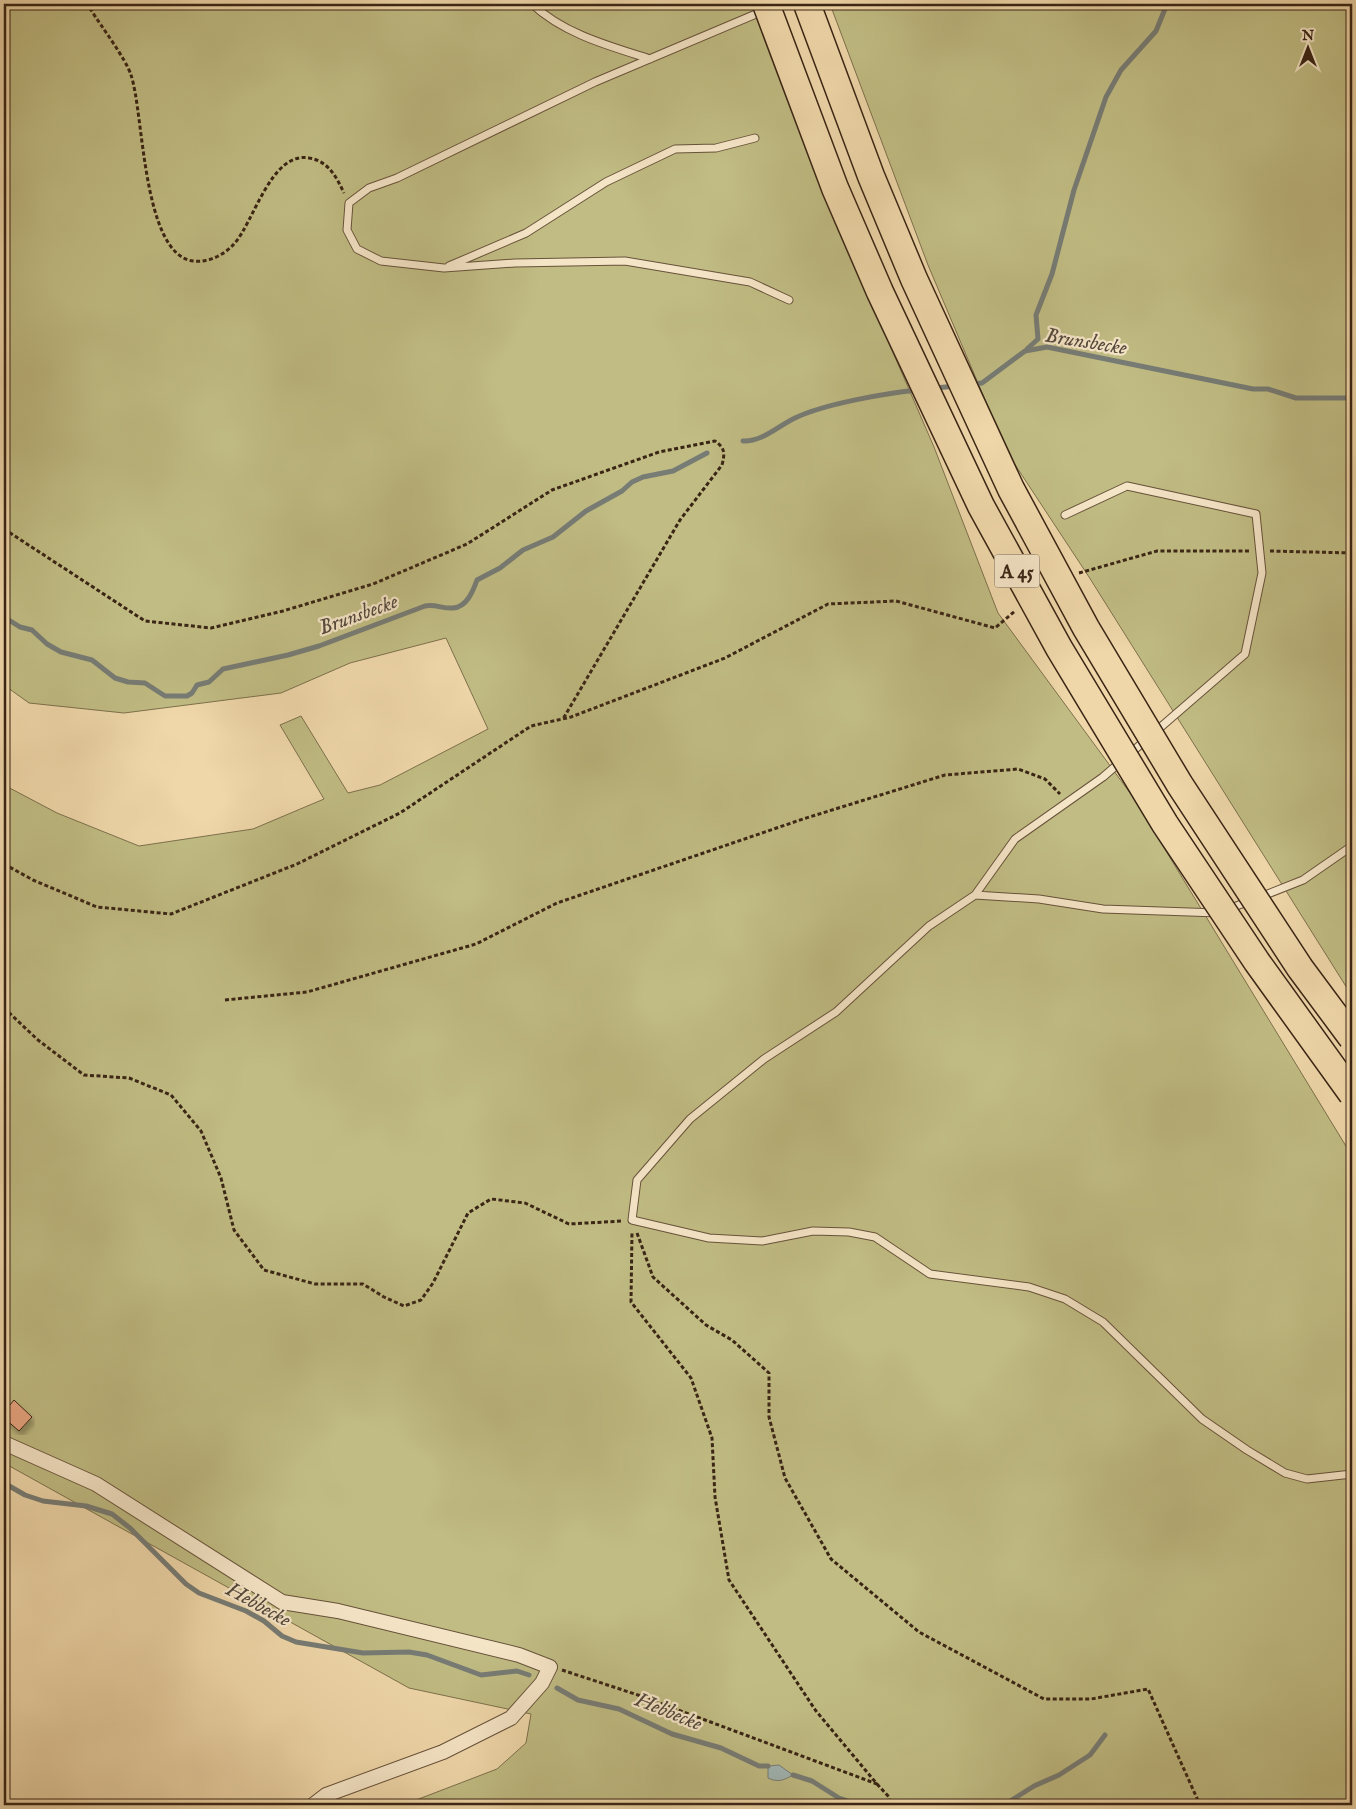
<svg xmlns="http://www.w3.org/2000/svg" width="1356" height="1809" viewBox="0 0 1356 1809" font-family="'IM FELL English',serif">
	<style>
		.green { fill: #c0bc83; stroke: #7d704c }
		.water { fill: #a0b6b5; stroke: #777c75 }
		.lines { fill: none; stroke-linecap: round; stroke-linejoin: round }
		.stream { stroke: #777c75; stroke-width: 5 }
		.building { fill: #e7a580; stroke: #3a2515; filter: url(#shadow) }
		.lane-casing { stroke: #67523a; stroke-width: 9 }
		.street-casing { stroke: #67523a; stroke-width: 16 }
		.path { stroke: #3a2515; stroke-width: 3; stroke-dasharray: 4 2.5; stroke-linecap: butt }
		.lane { stroke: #f5e5c7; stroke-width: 7 }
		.street { stroke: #f5e5c7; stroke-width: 14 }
		.highway-bridge-casing { stroke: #3a2515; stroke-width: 29; stroke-linecap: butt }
		.highway-bridge { stroke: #efd7a9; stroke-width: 26 }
		.labels { text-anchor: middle; stroke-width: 4.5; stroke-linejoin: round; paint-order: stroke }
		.shield { fill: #f5e5c7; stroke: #725f4a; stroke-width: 1 }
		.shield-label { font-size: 19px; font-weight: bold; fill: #3a2515 }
		.water-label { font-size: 21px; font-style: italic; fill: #54493d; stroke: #f5e5c7 }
	</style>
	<defs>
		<filter id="shadow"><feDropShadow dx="3" dy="5.5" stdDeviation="2.5" flood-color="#0004"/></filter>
	</defs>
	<rect width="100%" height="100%" fill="#efd7a9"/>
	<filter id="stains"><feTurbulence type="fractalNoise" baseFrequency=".004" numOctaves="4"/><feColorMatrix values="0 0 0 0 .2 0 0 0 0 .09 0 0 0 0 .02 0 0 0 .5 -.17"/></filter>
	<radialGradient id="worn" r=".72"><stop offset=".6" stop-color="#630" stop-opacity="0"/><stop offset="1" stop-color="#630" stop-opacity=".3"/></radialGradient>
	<path class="green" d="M4,4H751L837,223L934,447L998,613L1133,797L1352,1156V1805H403L497,1769L526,1743L531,1714L409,1688L4,1463V785L57,813L139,846L253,829L324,799L280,725L301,716L348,793L380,785L488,729L446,638L350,663L281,693L124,713L29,703L4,685Z
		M830,4H1352V996L1089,577L1008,454L928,265Z"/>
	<path class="water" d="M779,1765L793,1775C784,1780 778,1783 768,1778V1766Z"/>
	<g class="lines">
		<path class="stream" d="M1027,349L1038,339L1036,315L1052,274L1074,190L1106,97L1121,70L1156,31L1167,4
			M972,384L982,383L1025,351L1047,347L1253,389H1268L1296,398H1352
			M935,388L956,386
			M743,441C762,442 778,426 795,418C824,404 886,393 919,390
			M4,617L20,627L32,630L47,644L61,652L92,660L115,678L128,682L145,683L165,696H187L192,693L197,685L209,682L223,669L288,655L319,646L425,606C436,604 443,609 453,608C467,607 473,591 477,580L500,568L523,550L553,537L586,511L622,491L632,482L643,477L673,471L707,453
			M4,1483L25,1495L43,1501L86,1506L112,1514L130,1528L186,1584L199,1593L246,1611L264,1621L282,1636L296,1642L363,1653L409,1652L427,1655L481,1675L517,1671L529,1675
			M557,1688L578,1700L619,1709L672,1734L721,1748L759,1766H768
			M793,1775L812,1781L839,1798L860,1805
			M1004,1805L1034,1786L1059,1775L1090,1755L1105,1735"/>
	</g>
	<path class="building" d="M14,1400L32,1417L19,1431L4,1418V1412Z"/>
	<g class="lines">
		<g class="lane-casing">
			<path id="lane" d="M532,4C564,34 609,46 650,59
				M763,11L595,82L397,178L369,188L349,203L347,230L357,249L381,261L444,268L515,263L625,261L750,282L789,300
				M449,266L526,233L606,182L675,149L716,148L755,138
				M1065,515L1127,486L1256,514L1262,573L1245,654L1155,732
				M975,895L1015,839L1103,777L1147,739
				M1260,897L1303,880L1352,846
				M1228,909L1250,901
				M1218,913L1103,909L1039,899L975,895L929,926L836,1012L764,1059L690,1119L637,1180L632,1220L709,1238L762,1241L813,1231L849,1232L875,1237L930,1274L1029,1287L1065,1299L1103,1322L1202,1419L1247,1450L1285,1473L1307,1479L1352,1474"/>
		</g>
		<g class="street-casing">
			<path id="street" d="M4,1443L96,1484L282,1602L338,1611L519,1655L550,1667L542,1683L511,1718L443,1752L326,1795L313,1805"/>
		</g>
		<path class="path" d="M85,4L91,10C101,26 126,59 131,75C144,113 142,254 193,261C208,263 224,255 234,244C254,222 271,151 309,158C328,161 336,176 344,193
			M4,529L145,621L211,628L283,611L373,584L467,544L552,490L659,452L715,441C725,448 725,453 722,465L680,520L563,719
			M1270,551L1352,553
			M1079,573L1157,551H1249
			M4,864L33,880L97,907L171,914L297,864L400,813L531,726L571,717L725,658L828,604L896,601L995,628L1015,611
			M225,1000L307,992L476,944L557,903L803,819L945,775L1018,769L1045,779L1060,794
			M4,1008L38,1040L84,1075L129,1078L171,1095L201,1131L221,1178L234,1230L264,1270L315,1284H363L384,1297L404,1306L421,1300L433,1283L468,1213L491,1199L525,1203L569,1224L622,1221
			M637,1233L653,1277L706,1325L732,1340L769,1373V1417L785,1478L831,1559L919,1632L1044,1699H1091L1148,1689L1200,1805
			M562,1670L638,1695L877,1784L816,1711L729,1580L715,1497L712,1438L691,1378L631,1302L632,1231
			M877,1784L889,1797L890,1805"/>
		<use href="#lane" class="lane"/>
		<use href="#street" class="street"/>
		<g class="highway-bridge-casing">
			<path id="highway-bridge" d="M766,4L835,188L880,292L981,506L1059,648L1165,824L1257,962L1352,1094
				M807,4L871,176L914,279L1011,489L1086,628L1180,785L1300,968L1352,1038"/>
		</g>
		<use href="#highway-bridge" class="highway-bridge"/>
	</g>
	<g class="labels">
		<rect class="shield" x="994.5" y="554.5" width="45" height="33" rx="4"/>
		<g class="shield-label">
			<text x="1017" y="578">A 45</text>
		</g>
		<g class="water-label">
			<text transform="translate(1086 341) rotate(9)" y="7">Brunsbecke</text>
			<text transform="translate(358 614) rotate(-20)" y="7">Brunsbecke</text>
			<text transform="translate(259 1604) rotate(29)" y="7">Hebbecke</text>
			<text transform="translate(669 1711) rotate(22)" y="7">Hebbecke</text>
		</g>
	</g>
	<rect width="1356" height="1809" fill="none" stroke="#efd7a9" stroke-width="20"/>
	<rect x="5" y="5" width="1346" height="1799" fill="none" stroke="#3a2515" stroke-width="2.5"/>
	<rect x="10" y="10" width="1336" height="1789" fill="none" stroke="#3a2515"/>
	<g transform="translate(1308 48)" stroke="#f5e5c7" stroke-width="4" paint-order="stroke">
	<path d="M0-4L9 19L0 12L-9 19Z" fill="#3a2515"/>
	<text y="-8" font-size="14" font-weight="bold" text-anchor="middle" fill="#3a2515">N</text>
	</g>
	<rect width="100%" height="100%" filter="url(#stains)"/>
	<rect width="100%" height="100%" fill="url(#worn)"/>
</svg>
